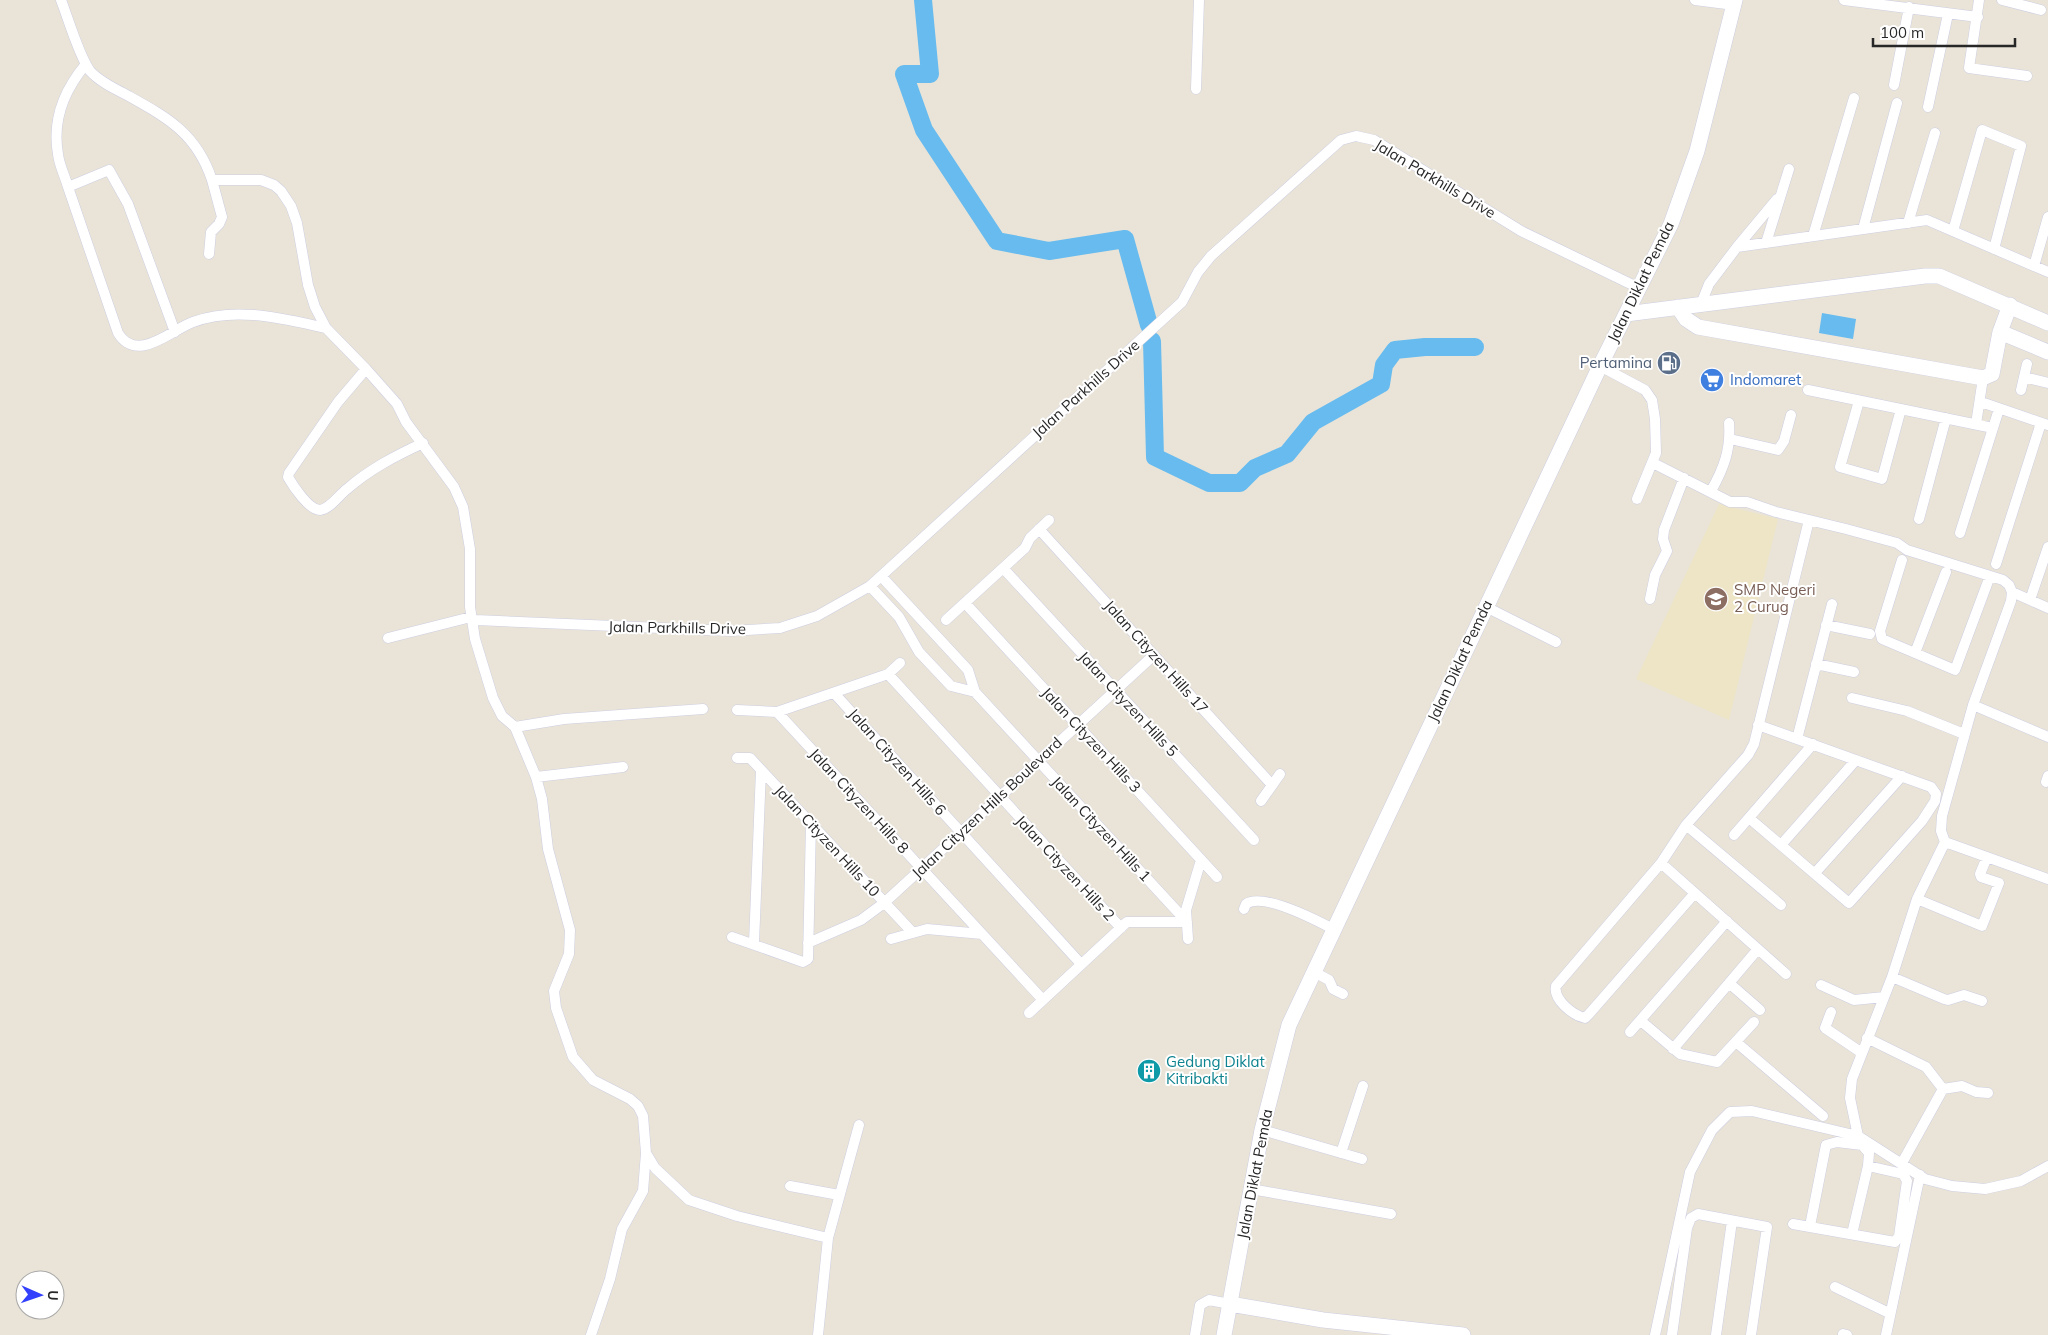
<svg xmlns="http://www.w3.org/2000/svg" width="2048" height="1335" viewBox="0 0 2048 1335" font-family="Mulish,sans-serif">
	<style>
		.education { fill: #ede5c6 }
		.water { fill: #67bbef }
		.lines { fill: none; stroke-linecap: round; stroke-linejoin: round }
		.river { stroke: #67bbef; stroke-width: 18 }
		.street-casing { stroke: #cdcee1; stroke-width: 11 }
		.secondary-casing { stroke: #cdcee1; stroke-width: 16 }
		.street { stroke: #fff; stroke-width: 10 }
		.secondary { stroke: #fff; stroke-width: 15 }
		.labels { text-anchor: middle; stroke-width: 4; stroke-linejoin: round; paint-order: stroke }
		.street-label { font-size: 15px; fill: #272727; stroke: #fff }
		.service-label { font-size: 15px; fill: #4e5e75; stroke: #fff; text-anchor: end }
		.shop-label { font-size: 15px; fill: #366cbe; stroke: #fff; text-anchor: start }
		.education-label { font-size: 15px; fill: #785e54; stroke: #fff; text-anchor: start }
		.culture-label { font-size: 15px; fill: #0d838f; stroke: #fff; text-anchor: start }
	</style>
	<rect width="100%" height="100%" fill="#eae4d8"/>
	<path class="education" d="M1719,504L1778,519L1729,720L1636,679Z"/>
	<path class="water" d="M1822,313L1856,319L1853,339L1819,333Z"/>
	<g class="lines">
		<path class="river" d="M923,0L930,74H904L924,130L997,241L1049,251L1125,239L1149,325
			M1152,341L1155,457L1209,483H1240L1255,468L1287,454L1313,422L1381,384L1384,365L1395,350L1425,347H1475"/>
		<g class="street-casing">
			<path id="street" d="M61,0C68,18 79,56 90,71C99,81 113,88 125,94C166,117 196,132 212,180H261L274,185L281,191L291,206L297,223L308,285L315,307L326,328L366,369L397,404L406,422L454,487L463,507L470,549V607L475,639L493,698L502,716L515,727L536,777L542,799L548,849L570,930L569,954L554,991L556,1008L573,1057L593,1080L630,1099L638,1106L643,1116L646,1153L655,1168L689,1200L737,1216L828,1238
				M1695,0L1734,5
				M1844,0L1978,17
				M1979,0L1969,68L2027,76
				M2002,0L2041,10
				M86,64C65,89 52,120 58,154C59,165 65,176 68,187L109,170L128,204L175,332
				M1894,85L1909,7
				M1196,89L1199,0
				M1928,107L1948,14
				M68,187L118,333C137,364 171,330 193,322C236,306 284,319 326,328
				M1908,223L1935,133
				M1863,229L1897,103
				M1953,231L1982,130L2021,146L1994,249
				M1813,236L1854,98
				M1766,243L1789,169
				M1737,247L1777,199
				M209,254L211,232L219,224L222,217L212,180
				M2034,266L2048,217
				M1701,304L1709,284L1737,247L1927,220L2048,272
				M2027,364L2024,377L2048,383
				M1600,366L1645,390L1652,400L1655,419L1656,453L1637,499
				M366,369L338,402L289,473L288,477C293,486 309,510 320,510C330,509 339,495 347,489C370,469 395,456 423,443
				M1808,390L1993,428
				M2021,390L2024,377
				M1859,401L1840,467L1882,479L1901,409
				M1981,402L2048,425
				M1976,424L1983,378
				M1730,439L1778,450L1784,441L1791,415
				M1653,463L1730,502H1747L1776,512L1846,529L1897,543L1907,550L2003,580L2009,585L2012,592L2048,608
				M1711,491C1724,468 1731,449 1729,423
				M1919,519L1946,418
				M1039,529L1272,785
				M1960,533L1999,409
				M1902,560L1880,631L1882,639L1955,670L1990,576
				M1996,564L2041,423
				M1003,568L1254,840
				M881,576L968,670L975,692L1187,922
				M870,586L899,617L919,652L951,686L975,692
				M2012,592L2011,601L1973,705L1942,816L1941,831L1945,842L1917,899L1892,977L1852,1079L1850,1098L1858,1136L1925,1179L1952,1186L1985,1189L2021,1181L2048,1166
				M1650,599L1655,575L1667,551L1663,539L1664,530L1684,478
				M2030,600L2048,547
				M965,603L1217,877
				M1486,607L1556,642
				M476,620L731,631L780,628L817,616L870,586L881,576L1182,302L1198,272L1211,256L1341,140L1356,136L1374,140L1521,231L1639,288
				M946,620L1025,548L1030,538L1049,520
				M1826,625L1870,634
				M388,638L471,617
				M1915,653L1946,572
				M1816,664L1854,672
				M888,674L1121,928
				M834,693L1081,964
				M1852,698L1907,711L1964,734
				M1973,705L2048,737
				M737,710L777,712L888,674L900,663
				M777,712L1043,1000
				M515,727L564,719L703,709
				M1797,739L1832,604
				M737,758H750L913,933
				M536,777L623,767
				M2046,782L2048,776
				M1261,801L1280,774
				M1749,818L1849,903L1922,821L1935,801L1936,794L1931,787L1758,725
				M1686,825L1781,905
				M1734,835L1813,744
				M1945,842L2048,879
				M1781,845L1856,760
				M1661,863L1786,974
				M1815,873L1902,776
				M1695,893L1589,1014L1585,1018C1572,1015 1553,999 1556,986L1661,863L1686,825L1748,755L1754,744L1809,520
				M1917,899L1982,926L1999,883L1981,877L1980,874L1987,857
				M1244,909L1246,904C1263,892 1318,921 1335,930
				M732,937L803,962L808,959L811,824
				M891,939L927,929L982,934
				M1188,939L1186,910L1201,860
				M754,943L761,770
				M808,943L861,920L884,903L1154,655
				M1314,972L1329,980L1333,989L1343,994
				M1892,977L1944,999L1948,1000L1964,995L1982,1001
				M1729,983L1760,1010
				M1821,985L1854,1000L1884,997
				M1831,1012L1825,1028L1862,1053
				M1029,1013L1127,922H1187
				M1641,1021L1680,1054L1717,1062L1754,1022
				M1630,1032L1727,921
				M1867,1038L1926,1067L1943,1089L1962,1086L1976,1092L1988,1093
				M1736,1042L1823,1116
				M1673,1049L1758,949
				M1262,1130L1362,1159
				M1341,1153L1363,1086
				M1902,1163L1943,1089
				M790,1186L839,1195
				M1251,1189L1391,1214
				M1793,1224L1895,1242L1899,1236L1907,1181L1903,1174L1868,1166L1869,1153L1862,1145L1837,1142L1826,1145L1810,1226
				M1852,1234L1868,1166
				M1835,1287L1889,1313
				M1843,1334L1847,1335
				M591,1335L610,1279L622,1229L643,1191L646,1153
				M818,1335L828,1238L859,1125
				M1195,1335L1200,1305L1209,1300L1230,1304
				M1655,1335L1690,1172L1712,1130L1730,1112L1752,1111L1858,1136
				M1672,1335L1687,1228L1691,1218L1698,1214L1767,1227L1751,1335
				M1716,1335L1732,1221
				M1886,1335L1920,1175"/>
		</g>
		<g class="secondary-casing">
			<path id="secondary" d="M1678,307L1686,319L1698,327L1983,378L1992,374L2000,332L2010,305
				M1626,314L1925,276H1939L2048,323
				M2000,332L2048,352
				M1230,1304L1323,1320L1463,1335
				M1224,1335L1262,1130L1289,1025L1600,366L1671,224L1697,151L1735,0"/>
		</g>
		<use href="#street" class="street"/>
		<use href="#secondary" class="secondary"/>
	</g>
	<defs>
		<g id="fuel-disc" transform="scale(1.25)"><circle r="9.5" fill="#5c6f8a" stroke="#fff"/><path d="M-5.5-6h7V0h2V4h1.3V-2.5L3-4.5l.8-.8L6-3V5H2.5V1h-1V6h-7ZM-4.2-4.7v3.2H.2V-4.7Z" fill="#fff"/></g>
		<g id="supermarket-disc" transform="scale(1.25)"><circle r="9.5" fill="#3f7fe0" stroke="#fff"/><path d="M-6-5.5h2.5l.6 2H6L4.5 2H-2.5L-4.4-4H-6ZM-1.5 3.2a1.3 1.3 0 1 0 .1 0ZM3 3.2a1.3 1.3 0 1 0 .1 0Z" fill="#fff"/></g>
		<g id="school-disc" transform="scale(1.25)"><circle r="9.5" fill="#8d6e63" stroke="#fff"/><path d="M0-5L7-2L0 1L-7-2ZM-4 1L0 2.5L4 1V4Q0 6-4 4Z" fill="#fff"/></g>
		<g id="building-disc" transform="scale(1.25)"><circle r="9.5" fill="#0f9aa8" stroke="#fff"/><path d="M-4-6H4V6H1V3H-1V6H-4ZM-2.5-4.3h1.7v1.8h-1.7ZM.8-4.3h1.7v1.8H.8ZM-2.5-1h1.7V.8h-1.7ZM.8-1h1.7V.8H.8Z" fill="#fff"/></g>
	</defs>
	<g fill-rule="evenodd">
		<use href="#fuel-disc" x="1669" y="363"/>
		<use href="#supermarket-disc" x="1712" y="380"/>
		<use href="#school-disc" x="1716" y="599"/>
		<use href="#building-disc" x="1149" y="1071"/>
	</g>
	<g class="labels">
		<g class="street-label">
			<text transform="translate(1435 179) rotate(31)" y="5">Jalan Parkhills Drive</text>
			<text transform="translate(1641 282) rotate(-64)" y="5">Jalan Diklat Pemda</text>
			<text transform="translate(1086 389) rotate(-42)" y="5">Jalan Parkhills Drive</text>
			<text transform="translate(677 628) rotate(1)" y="5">Jalan Parkhills Drive</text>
			<text transform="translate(1156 657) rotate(48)" y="5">Jalan Cityzen Hills 17</text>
			<text transform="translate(1460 661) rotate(-65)" y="5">Jalan Diklat Pemda</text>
			<text transform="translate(1128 704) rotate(47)" y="5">Jalan Cityzen Hills 5</text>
			<text transform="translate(1091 740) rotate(47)" y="5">Jalan Cityzen Hills 3</text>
			<text transform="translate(897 762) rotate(48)" y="5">Jalan Cityzen Hills 6</text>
			<text transform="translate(859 801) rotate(47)" y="5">Jalan Cityzen Hills 8</text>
			<text transform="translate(987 808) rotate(-43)" y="5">Jalan Cityzen Hills Boulevard</text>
			<text transform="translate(1101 829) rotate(47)" y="5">Jalan Cityzen Hills 1</text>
			<text transform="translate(827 841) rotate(47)" y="5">Jalan Cityzen Hills 10</text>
			<text transform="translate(1065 868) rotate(47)" y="5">Jalan Cityzen Hills 2</text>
			<text transform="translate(1255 1174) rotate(-79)" y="5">Jalan Diklat Pemda</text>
		</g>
		<g class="service-label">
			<text x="1652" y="368">Pertamina</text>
		</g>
		<g class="shop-label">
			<text x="1730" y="385">Indomaret</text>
		</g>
		<g class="education-label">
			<text x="1734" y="595">SMP Negeri<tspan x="1734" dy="17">2 Curug</tspan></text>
		</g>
		<g class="culture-label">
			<text x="1166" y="1067">Gedung Diklat<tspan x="1166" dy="17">Kitribakti</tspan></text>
		</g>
	</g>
	<g transform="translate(40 1295) rotate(92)"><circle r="24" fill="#ffffff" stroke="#a9a9a9"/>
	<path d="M0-4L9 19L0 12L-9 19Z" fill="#3341fc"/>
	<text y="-8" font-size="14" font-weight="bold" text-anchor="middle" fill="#272727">U</text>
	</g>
	<path d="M1873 38v8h142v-8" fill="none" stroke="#272727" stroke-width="2.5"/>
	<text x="1880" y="38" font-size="15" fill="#272727" stroke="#ffffff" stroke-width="4" paint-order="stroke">100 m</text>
</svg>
